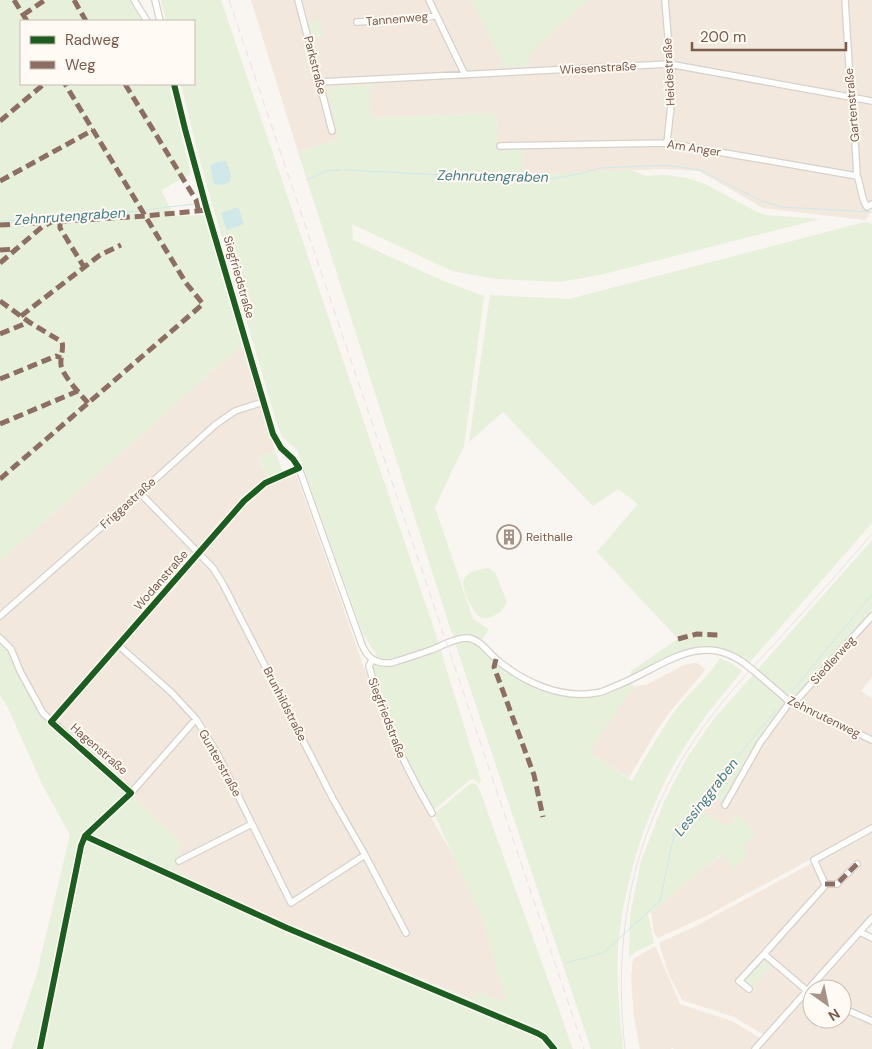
<svg xmlns="http://www.w3.org/2000/svg" width="872" height="1049" viewBox="0 0 872 1049" font-family="'DM Sans',sans-serif">
	<style>
		.residential { fill: #f2e8de }
		.green { fill: #e7f0db }
		.water { fill: #d0e8ea }
		.lines { fill: none; stroke-linecap: round; stroke-linejoin: round }
		.stream { stroke: #d0e8ea; stroke-width: 1 }
		.minor-casing { stroke: #d7d1cb; stroke-width: 8 }
		.minor { stroke: #fefefd; stroke-width: 5.5 }
		.tram { stroke: #e6e3e7; stroke-width: 1 }
		.rail { stroke: #e6e3e7; stroke-width: 1; stroke-dasharray: 8 5; stroke-linecap: butt }
		.minor-bridge-casing { stroke: #d7d1cb; stroke-width: 8; stroke-linecap: butt }
		.minor-bridge { stroke: #fefefd; stroke-width: 5.5 }
		.quiet { stroke: #8d6e63; stroke-width: 5; stroke-dasharray: 10 5; stroke-linecap: butt }
		.cycleway-casing { stroke: #fffaf3; stroke-width: 9 }
		.cycleway { stroke: #1b5e20; stroke-width: 6 }
		.labels { text-anchor: middle; stroke-width: 4; stroke-linejoin: round; paint-order: stroke }
		.street-label { font-size: 12px; fill: #7a5c4d; stroke: #fffaf3 }
		.poi-label { font-size: 12px; fill: #7a5c4d; stroke: #fffaf3; text-anchor: start }
		.water-label { font-size: 14px; font-style: italic; fill: #437c86; stroke: #fffaf3 }
	</style>
	<rect width="100%" height="100%" fill="#f9f5f0"/>
	<path class="residential" d="M251,0H872V207L868,211L870,214L865,220L763,208L699,171L664,169L524,175L507,151H498L496,113L370,118V85L338,139L298,152Z
		M242,345L275,450L258,458L271,484L296,474L386,730L410,781L449,848L474,897L482,918L507,1002H503L478,992L474,1000L239,903L173,869L181,843L131,795L130,788L94,757L41,707L12,648L0,635V561Z
		M872,619V678L861,691L872,698V738L802,704L800,700Z
		M697,663L705,669L703,673L672,709L657,730L629,778L588,752L634,686L646,685L686,664Z
		M789,706L872,743V826L708,915L658,938L654,933L651,912L664,903L698,872L724,854L744,845L737,815L728,826L709,816L694,804L704,793L725,803L761,744Z
		M872,831V914L806,987L771,957L770,951L825,888L835,887V882L828,881L827,880L818,864L819,860Z
		M812,863L823,884L742,980L763,958H765L801,990V994L764,1035L734,1017L682,1000L669,975L659,943L696,926Z
		M860,935L872,941V1020L842,1006V989H812V992V989Z
		M654,947L656,948L680,1004L732,1021L760,1038L753,1049H674L672,1047L671,1049H640L634,1017L631,977L633,959Z
		M805,996L812,998V1019H842V1011L872,1023V1049H757Z"/>
	<path class="green" d="M0,0H132L130,1L142,21H21V84H169L191,174L161,190L174,216L204,215L242,345L0,561Z
		M161,0H221L435,632L481,781L479,784L474,779L470,780L435,809L431,808L392,733L372,670L376,654L363,634L297,450L282,437L276,421L200,162L181,84H194V21H166Z
		M471,0H595L584,3L531,52L527,66L504,67Z
		M319,20L324,36L312,39L307,23Z
		M370,85L371,118L496,113L498,151H507L508,148H523L524,175L631,170L646,176L666,175L687,178L705,184L757,212L766,215L820,219L604,274L560,282L496,279L452,271L352,224L353,240L446,282L484,296L464,446L435,507L473,619L489,629L480,643L519,676L569,693H596L629,681L634,686L589,752L632,781C646,756 660,731 677,708C691,691 708,677 720,658L731,663L742,671C726,691 709,710 695,731C651,794 624,874 618,950C616,983 620,1016 623,1049H591L454,640L298,152L338,139L327,87Z
		M865,222L872,224V523L750,662C707,634 676,652 636,674L630,676L631,671L678,639L597,552L638,504L618,489L593,506L503,412L469,442L490,295L569,299Z
		M275,450L283,472L269,479L258,457Z
		M872,540V613L795,698H790L758,743L725,803L704,793L695,804L709,816L728,826L737,815L756,834L744,845L748,854L733,870L723,854L698,872L664,903L648,914L654,943L635,952L629,958L630,915L641,861L664,802L686,759L713,720Z
		M488,568L495,572L507,602L501,612C496,615 489,619 483,618C474,617 460,587 464,579C468,571 480,569 488,568Z
		M0,640L10,650L42,715L49,723L131,795L181,843L174,869L239,903L473,1000L478,992L506,1002L482,918L434,814L471,783L476,784L480,791L573,1049H11L36,977L70,835L43,786L8,708L0,695Z
		M762,959L771,966L751,988L743,980Z"/>
	<path class="water" d="M226,161L231,175L230,181L223,185L214,184L210,166L217,162Z
		M238,207L244,224L227,230L221,213Z"/>
	<g class="lines">
		<path class="stream" d="M345,170L544,180L574,175L601,168L666,165L700,170L760,200L781,207L872,212
			M306,180L327,171L341,170
			M144,210L194,204
			M0,221L91,216L140,211
			M793,690L872,595
			M566,963L603,953L660,901L674,834L776,710"/>
		<g class="minor-casing">
			<path id="minor" d="M134,0L147,21
				M155,0L160,21
				M298,0L332,131
				M429,0L465,75
				M665,0L671,73V105L667,143
				M845,0L851,97L853,105L857,176C862,187 860,197 867,207L872,204
				M357,22L425,18L436,15
				M320,82L669,64L872,101
				M174,84L185,129L207,210L273,434L281,448L293,459L299,468L362,645C368,659 376,664 391,663C404,659 417,655 431,650C442,646 454,638 467,638C480,639 488,652 497,660C524,682 560,699 595,693C601,693 608,689 613,687C660,670 700,626 749,667
				M500,146L667,143L857,176
				M140,493L213,568L223,584L333,799L365,855L406,933
				M0,616L140,493L215,425L235,411L263,402
				M0,638L11,649L20,671L43,713L131,793L196,719
				M118,645L172,693L196,719L217,753L291,903L365,855
				M372,660L369,666C382,718 405,767 432,813
				M754,671L790,702L872,740
				M793,704L872,616
				M51,722L244,501L265,483L299,468
				M725,805L760,743L790,702
				M179,861L252,824
				M825,884H837L857,864
				M860,932L872,938
				M764,954L824,887L825,884L814,860L872,828
				M749,989L739,981L764,954L812,995
				M842,1008L872,1021
				M755,1049L872,918"/>
		</g>
		<use href="#minor" class="minor"/>
		<path class="tram" d="M625,1049C611,927 636,816 710,718C730,691 754,666 777,641C809,606 841,570 872,534"/>
		<path class="rail" d="M229,0L584,1049"/>
		<g class="minor-bridge-casing">
			<path id="minor-bridge" d="M749,667L754,671"/>
		</g>
		<use href="#minor-bridge" class="minor-bridge"/>
		<path class="quiet" d="M14,0L27,21
			M74,0L86,21
			M23,15L45,0
			M125,84L196,200L199,212
			M0,121L44,84
			M0,181L93,130
			M60,221V228L84,267
			M0,225L145,216L207,210
			M0,250L16,249
			M0,263L42,227L51,222
			M0,301L29,322L62,342C64,349 60,357 61,365C62,375 81,395 88,403
			M21,316L100,255L121,245
			M0,334L29,322
			M0,379L56,356L61,358
			M0,424L78,391
			M0,479L203,304L186,283L65,84
			M678,639L697,634L718,635
			M496,659L494,667L534,775L543,817
			M825,884H837L857,864"/>
		<g class="cycleway-casing">
			<path id="cycleway" d="M85,836L287,928L537,1033L544,1037L554,1049
				M40,1049L81,846L85,836L131,793L51,722L244,501L265,483L299,468L293,459L281,448L273,434L207,210L185,129L174,84"/>
		</g>
		<use href="#cycleway" class="cycleway"/>
	</g>
	<defs>
		<g id="building-ring" transform="scale(1.25)"><circle r="9.5" fill="#fffaf3" stroke="#a69286" stroke-width="1.5"/><path d="M-4-6H4V6H1V3H-1V6H-4ZM-2.5-4.3h1.7v1.8h-1.7ZM.8-4.3h1.7v1.8H.8ZM-2.5-1h1.7V.8h-1.7ZM.8-1h1.7V.8H.8Z" fill="#a69286"/></g>
	</defs>
	<g fill-rule="evenodd">
		<use href="#building-ring" x="509" y="537"/>
	</g>
	<g class="labels">
		<g class="street-label">
			<text transform="translate(397 19) rotate(-5)" y="4">Tannenweg</text>
			<text transform="translate(315 65) rotate(76)" y="4">Parkstraße</text>
			<text transform="translate(598 68) rotate(-3)" y="4">Wiesenstraße</text>
			<text transform="translate(669 72) rotate(-93)" y="4">Heidestraße</text>
			<text transform="translate(852 105) rotate(-95)" y="4">Gartenstraße</text>
			<text transform="translate(694 148) rotate(9)" y="4">Am Anger</text>
			<text transform="translate(239 277) rotate(74)" y="4">Siegfriedstraße</text>
			<text transform="translate(128 503) rotate(-42)" y="4">Friggastraße</text>
			<text transform="translate(161 580) rotate(-49)" y="4">Wodanstraße</text>
			<text transform="translate(833 660) rotate(-48)" y="4">Siedlerweg</text>
			<text transform="translate(285 704) rotate(63)" y="4">Brunhildstraße</text>
			<text transform="translate(824 717) rotate(26)" y="4">Zehnrutenweg</text>
			<text transform="translate(387 718) rotate(69)" y="4">Siegfriedstraße</text>
			<text transform="translate(99 749) rotate(41)" y="4">Hagenstraße</text>
			<text transform="translate(220 763) rotate(61)" y="4">Gunterstraße</text>
		</g>
		<g class="poi-label">
			<text x="526" y="541">Reithalle</text>
		</g>
		<g class="water-label">
			<text transform="translate(493 176) rotate(1)" y="5">Zehnrutengraben</text>
			<text transform="translate(70 216) rotate(-4)" y="5">Zehnrutengraben</text>
			<text transform="translate(706 797) rotate(-52)" y="5">Lessinggraben</text>
		</g>
	</g>
	<rect x="20" y="20" width="175" height="65" fill="#fffaf3" stroke="#cabbb1"/>
	<rect x="30" y="36" width="25" height="8" fill="#1b5e20" stroke="#cabbb1"/>
	<text x="65" y="45" font-size="15" fill="#7a5c4d">Radweg</text>
	<rect x="30" y="61" width="25" height="8" fill="#8d6e63" stroke="#cabbb1"/>
	<text x="65" y="70" font-size="15" fill="#7a5c4d">Weg</text>
	<g transform="translate(827 1004) rotate(147)"><circle r="24" fill="#fffaf3" stroke="#cabbb1"/>
	<path d="M0-4L9 19L0 12L-9 19Z" fill="#a69286"/>
	<text y="-8" font-size="14" font-weight="bold" text-anchor="middle" fill="#7a5c4d">N</text>
	</g>
	<path d="M692 42v8h154v-8" fill="none" stroke="#7a5c4d" stroke-width="2.5"/>
	<text x="700" y="42" font-size="15" fill="#7a5c4d" stroke="#fffaf3" stroke-width="4" paint-order="stroke">200 m</text>
</svg>
